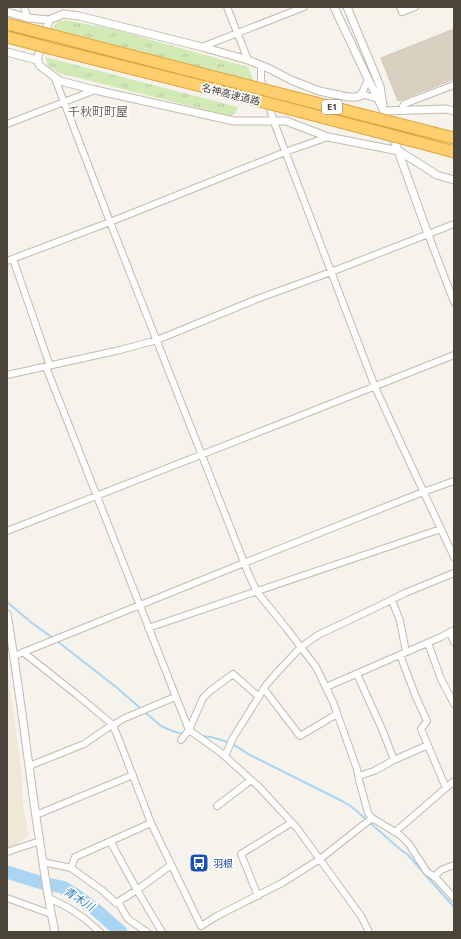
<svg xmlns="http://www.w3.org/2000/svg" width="461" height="939" viewBox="0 0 461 939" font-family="'Open Sans','Noto Sans JP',sans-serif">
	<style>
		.education { fill: #efe8d6 }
		.grass { fill: url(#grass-tufts) }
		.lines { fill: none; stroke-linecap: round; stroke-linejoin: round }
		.stream { stroke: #a9d4f2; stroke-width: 2 }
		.river { stroke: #a9d4f2; stroke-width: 13 }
		.building { fill: #d8cfc1; stroke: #d3c7b4 }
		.minor-casing { stroke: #c2bbae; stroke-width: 8 }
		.tertiary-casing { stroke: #c2bbae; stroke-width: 9 }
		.motorway-casing { stroke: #e0a43c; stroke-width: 13 }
		.minor { stroke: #fff; stroke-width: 6 }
		.tertiary { stroke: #fff; stroke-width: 7 }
		.motorway { stroke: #ffcf6e; stroke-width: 11 }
		.motorway-bridge-casing { stroke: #e0a43c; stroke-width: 13; stroke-linecap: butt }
		.motorway-bridge { stroke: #ffcf6e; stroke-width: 11 }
		.labels { text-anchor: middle; stroke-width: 3.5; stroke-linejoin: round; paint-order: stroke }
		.shield { fill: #fff; stroke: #817c74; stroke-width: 1 }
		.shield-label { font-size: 9px; font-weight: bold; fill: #4b4439 }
		.street-label { font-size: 10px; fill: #4b4439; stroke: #fff }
		.transit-label { font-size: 10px; fill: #164399; stroke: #fff; text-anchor: start }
		.water-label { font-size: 11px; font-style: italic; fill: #2e7ab2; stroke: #fff }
		.quarter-label { font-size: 12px; fill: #6e6250; stroke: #fff }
	</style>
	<defs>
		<pattern id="grass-tufts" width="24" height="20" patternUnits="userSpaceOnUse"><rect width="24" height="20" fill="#d2eab5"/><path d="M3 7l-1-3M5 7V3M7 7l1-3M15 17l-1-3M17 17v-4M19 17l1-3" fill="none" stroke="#b6ca9c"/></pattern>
	</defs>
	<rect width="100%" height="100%" fill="#f6f3ec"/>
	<path class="education" d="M7,669L21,767L23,805L29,836L20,841V846L7,851Z"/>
	<path class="grass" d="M65,20L112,29L248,67L254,81L53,29L58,21Z
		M45,57L238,107L236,113L230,116L59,73L48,66Z"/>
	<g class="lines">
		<path class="stream" d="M7,602L32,623L53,638
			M57,641L116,687L161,726L170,730L182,734L193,735
			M201,736C219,737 233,743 248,754L342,801L352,807L401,850L407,854L454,907"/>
		<path class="river" d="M7,872L42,883L62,887L76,895L96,910L121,932"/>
	</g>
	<path class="building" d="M454,29V79L398,101L381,58Z"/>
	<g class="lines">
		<g class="minor-casing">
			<path id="minor" d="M24,7L28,18
				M227,7L248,60
				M400,7L402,12L415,7
				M202,47L304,7
				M261,65V80L274,122L375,387L404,450L454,557
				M54,76L110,222L249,575L257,592L287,629L316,667L333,702L357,769L359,780L368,813L372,818
				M357,97L363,91L368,79
				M357,97L365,95L378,99
				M402,110L404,104L454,85
				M7,124L95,90
				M428,234L454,302
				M13,259L50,366
				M7,261L110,222L285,152L328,137
				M46,367L189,730L220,752L259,787L297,828L361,916L369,932
				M7,375L120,350L157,340L257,299L331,272L454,224
				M7,531L272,427L454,355
				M392,600L400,621L406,652
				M148,628L441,529
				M450,632L454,642
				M428,643L441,679L454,704
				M23,652L76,694L113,725L123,750L151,823L201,926L217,916L282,883L320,859L372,818L400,835L409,844L427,872L436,878L454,898
				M400,655L416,697L427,721L421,729L446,788
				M14,656L244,563L423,492L454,481
				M357,674L382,729L394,760
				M326,687L441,637L454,630
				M264,689L300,736L337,714
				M181,740L189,730L203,698L210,691L233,674L259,697
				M225,756L233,738L266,685L282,667L301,647L318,635L377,607L405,593L454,573
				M29,766L84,744L106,729L125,718L175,697
				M359,776L374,771L394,760L428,745
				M217,806L251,780
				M36,815L133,775
				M151,823L75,857L71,868L103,891L116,903L137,890L171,865
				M395,832L454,781
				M110,841L137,890L162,932
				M7,852L40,841
				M43,862L71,868
				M434,877L441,870L454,865
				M258,896L241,854L291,823
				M7,898L51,914
				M49,898L69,908L85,919L100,932
				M118,902L128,919L147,932"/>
		</g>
		<g class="tertiary-casing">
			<path id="tertiary" d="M334,7L368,79L383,109L428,234
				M347,7L380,86L383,105
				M7,12L28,18L49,20L63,14L79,16L202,47L248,60L270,69L291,80L319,91L348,97H357
				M7,52L37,60L40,66L60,81L95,90L234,121H286L328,137L399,151L437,175L454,180
				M37,60L49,20
				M384,111L446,109L454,111
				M7,614C19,684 27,754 37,824C43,860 47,896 55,932"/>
		</g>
		<g class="motorway-casing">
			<path id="motorway" d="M51,35L230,81
				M49,48L233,94
				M434,133L454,138
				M432,146L454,152"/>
		</g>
		<use href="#minor" class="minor"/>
		<use href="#tertiary" class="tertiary"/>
		<use href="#motorway" class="motorway"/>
		<g class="motorway-bridge-casing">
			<path id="motorway-bridge" d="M7,24L51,35
				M7,37L49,48
				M230,81L434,133
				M233,94L432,146"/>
		</g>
		<use href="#motorway-bridge" class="motorway-bridge"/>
	</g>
	<defs>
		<g id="bus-square" transform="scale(1)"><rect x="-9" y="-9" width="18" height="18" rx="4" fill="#1a4fb4" stroke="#fff"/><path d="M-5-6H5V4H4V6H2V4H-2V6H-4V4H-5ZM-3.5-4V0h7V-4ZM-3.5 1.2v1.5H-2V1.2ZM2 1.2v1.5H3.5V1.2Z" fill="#fff"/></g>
	</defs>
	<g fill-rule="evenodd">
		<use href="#bus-square" x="199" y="863"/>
	</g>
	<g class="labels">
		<rect class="shield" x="322" y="100" width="20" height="14" rx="3"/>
		<g class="shield-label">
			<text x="332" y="110">E1</text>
		</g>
		<g class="street-label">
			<text transform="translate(231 94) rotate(14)" y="4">名神高速道路</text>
		</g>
		<g class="transit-label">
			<text x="213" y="867">羽根</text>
		</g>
		<g class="water-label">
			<text transform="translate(79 899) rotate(33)" y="4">青木川</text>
		</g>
		<g class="quarter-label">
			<text x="98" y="116">千秋町町屋</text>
		</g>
	</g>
	<rect width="461" height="939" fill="none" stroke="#4b4439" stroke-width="16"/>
</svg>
